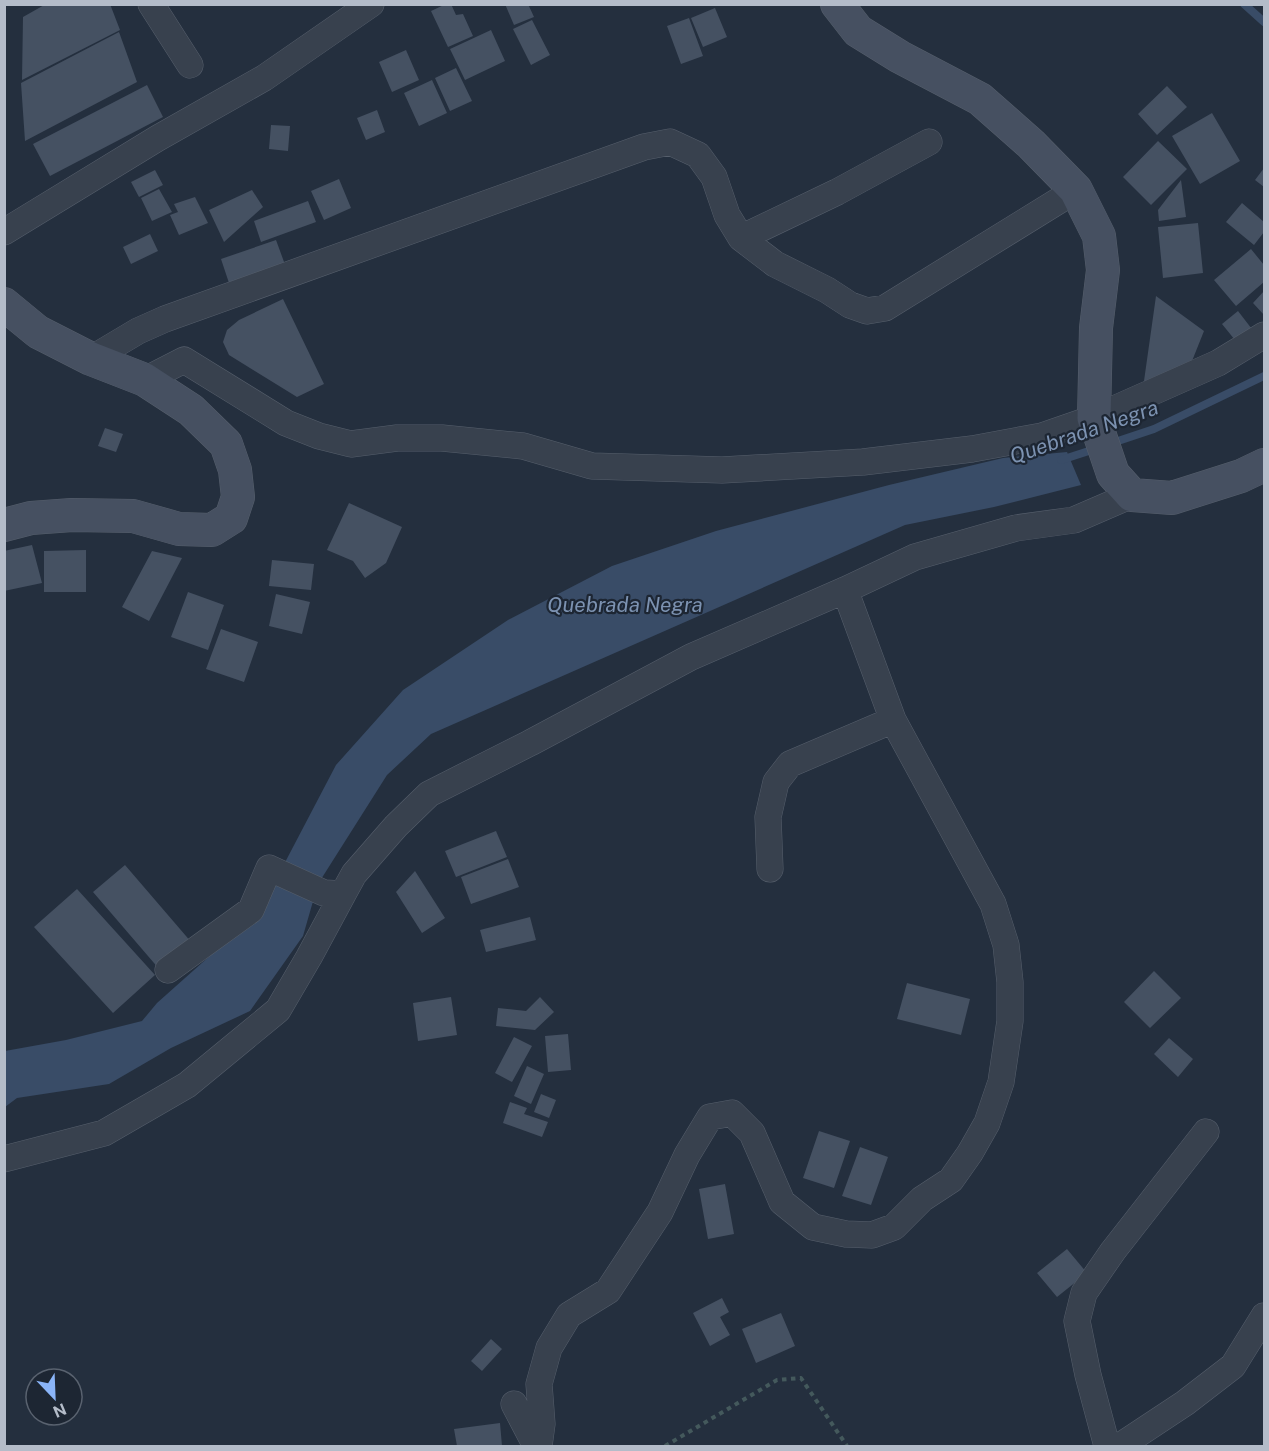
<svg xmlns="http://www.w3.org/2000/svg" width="1269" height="1451" viewBox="0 0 1269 1451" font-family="'Public Sans',sans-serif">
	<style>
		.water { fill: #394c67 }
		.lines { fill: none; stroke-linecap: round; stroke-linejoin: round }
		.stream { stroke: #394c67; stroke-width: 8 }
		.building { fill: #455162 }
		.minor-casing { stroke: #565f6c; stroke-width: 27 }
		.secondary-casing { stroke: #565f6c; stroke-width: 34 }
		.path { stroke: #44595c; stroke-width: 4; stroke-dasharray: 4.5 4.5; stroke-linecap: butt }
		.minor { stroke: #38414e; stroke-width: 26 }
		.secondary { stroke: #465061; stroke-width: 33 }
		.labels { text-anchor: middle; stroke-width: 4.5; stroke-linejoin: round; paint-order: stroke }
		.water-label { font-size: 21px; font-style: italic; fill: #7c92b1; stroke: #1d2633 }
	</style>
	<rect width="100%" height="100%" fill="#242f3e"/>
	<path class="water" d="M1067,452L1081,485L994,507L905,525L431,734L387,775L318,884L303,936L250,1011L171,1048L109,1084L17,1098L5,1107V1051L66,1040L142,1021L157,1003L259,912L336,765L403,690L508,620L612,566L716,531L889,485L1003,458Z"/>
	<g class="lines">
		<path class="stream" d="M1244,4L1264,22
			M1112,443L1154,429L1264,376
			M1061,460L1098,448"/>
	</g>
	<path class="building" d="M46,4H110L120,30L22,80L23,17Z
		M446,4H451L456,15L463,14L473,36L448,47L431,11Z
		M505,4H528L534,17L514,25Z
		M715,8L727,37L703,47L691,18Z
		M689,18L703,56L681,64L667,26Z
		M532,20L550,55L531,65L513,29Z
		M491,30L505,61L465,80L450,49Z
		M119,32L137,82L25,141L21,83Z
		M406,50L419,80L392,92L379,62Z
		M456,68L472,101L450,111L435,78Z
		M432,80L447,113L419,126L404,93Z
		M147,85L163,117L50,176L33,144Z
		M1167,86L1187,107L1157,135L1138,114Z
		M377,110L385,132L366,140L357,118Z
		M1212,113L1240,161L1200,184L1172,136Z
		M271,125L290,126L288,151L269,149Z
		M1158,141L1187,169L1151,205L1123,177Z
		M1264,168V187L1255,180Z
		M155,170L163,185L139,197L131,182Z
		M339,179L351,208L324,220L311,191Z
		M1181,180L1186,217L1159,221L1158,210Z
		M159,189L172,212L152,221L141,198Z
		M252,190L263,207L224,242L209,210Z
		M195,197L208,223L179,235L170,215L178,212L174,204Z
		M308,201L316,222L261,242L254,221Z
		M1242,203L1264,222V232L1254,245L1226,222Z
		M1198,223L1203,273L1163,278L1158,227Z
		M150,234L158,251L131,264L123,247Z
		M276,240L287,270L231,289L221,259Z
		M1251,249L1264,265V282L1236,306L1214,280Z
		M1264,291V315L1253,303Z
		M1156,296L1204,331L1190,366L1143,388Z
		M283,299L324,384L297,397L229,355L223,342L227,330L239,320Z
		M1238,311L1255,333L1239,345L1222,324Z
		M105,428L123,434L116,452L98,446Z
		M349,503L402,527L386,563L365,578L353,561L327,550Z
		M32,545L42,583L4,591V551Z
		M86,550V592H44V551Z
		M152,551L182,558L149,621L122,607Z
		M272,560L314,564L311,590L269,586Z
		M188,592L224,605L208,650L171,637Z
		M276,594L310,602L302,634L269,626Z
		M221,629L258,642L244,682L206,669Z
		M496,831L507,857L456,877L445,851Z
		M508,859L519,887L471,904L461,877Z
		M125,865L192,943L160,970L93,892Z
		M415,871L445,918L422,933L396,892Z
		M77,889L155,975L113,1013L34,927Z
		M530,917L536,940L486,952L480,930Z
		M1154,971L1181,998L1150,1028L1124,1002Z
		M907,983L970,999L961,1035L897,1019Z
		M451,997L457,1035L418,1041L413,1003Z
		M540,997L554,1012L535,1030L496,1026L498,1008L526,1011Z
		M568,1034L571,1070L548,1072L545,1036Z
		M514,1037L532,1046L512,1082L495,1073Z
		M1169,1038L1193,1059L1178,1077L1154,1054Z
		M527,1066L544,1074L531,1104L514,1096Z
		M541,1094L556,1100L549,1118L534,1112Z
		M510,1102L527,1108L524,1114L548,1122L542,1137L503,1123Z
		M819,1131L850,1141L834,1188L803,1178Z
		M860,1147L888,1157L871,1205L842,1196Z
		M725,1184L734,1234L708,1239L699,1189Z
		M1067,1249L1087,1273L1057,1297L1037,1273Z
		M722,1298L729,1312L720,1317L730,1335L710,1346L693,1313Z
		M781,1313L795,1346L756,1363L742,1329Z
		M491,1339L502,1349L482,1371L471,1361Z
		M500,1423L502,1446H457L454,1429Z"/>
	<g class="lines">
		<g class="minor-casing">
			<path id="minor" d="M151,4L190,65
				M4,232L158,138L264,78L371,4
				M741,238L837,192L929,142
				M91,359L138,331L165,319L644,147L670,142L698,155L714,177L727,215L741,238L775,264L827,290L850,305L867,311L885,308L1076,190
				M145,380L184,360L286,423L319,436L351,444L397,438H442L523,446L592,466L722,470L863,462L972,449L1042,436L1094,418L1218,363L1264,335
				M770,869L768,817L776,782L790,764L893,720L845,590
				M168,970L251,910L269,868L324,893L343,894L354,874L396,826L429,794L530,743L691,657L845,590L915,557L1016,528L1074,520L1132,495
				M4,1159L104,1133L187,1085L278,1010L309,957L343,894
				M514,1404L536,1446
				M539,1446L542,1424L539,1384L549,1348L569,1315L608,1291L660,1212L687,1155L710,1117L732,1113L752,1133L782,1202L813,1227L846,1234L872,1235L894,1227L922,1199L951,1180L970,1153L987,1123L1001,1082L1010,1021V982L1006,945L993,904L893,720
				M1107,1446L1088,1375L1077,1321L1084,1293L1113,1251L1206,1132
				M1120,1446L1185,1403L1233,1366L1264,1316"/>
		</g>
		<g class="secondary-casing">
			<path id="secondary" d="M837,4L858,31L900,57L980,99L1031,144L1076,190L1099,236L1103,270L1096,328L1094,418L1113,474L1132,495L1172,498L1241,476L1264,465
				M4,304L38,332L91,359L145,380L191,410L226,444L235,470L238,497L231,518L212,530L179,529L133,516L72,515L31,518L4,525"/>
		</g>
		<path class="path" d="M665,1446L777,1380L801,1378L847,1446"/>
		<use href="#minor" class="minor"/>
		<use href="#secondary" class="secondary"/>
	</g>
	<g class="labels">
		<g class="water-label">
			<text transform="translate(1084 432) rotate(-19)" y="7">Quebrada Negra</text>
			<text x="625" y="612">Quebrada Negra</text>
		</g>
	</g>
	<rect width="1269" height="1451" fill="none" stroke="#b4bcc9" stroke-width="12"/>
	<g transform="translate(54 1397) rotate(157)"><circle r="28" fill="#1d2633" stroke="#59626f" stroke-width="1.5"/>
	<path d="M0-4.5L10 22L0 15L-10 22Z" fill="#8ab4f8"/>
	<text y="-9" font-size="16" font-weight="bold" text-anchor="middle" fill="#b4bcc9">N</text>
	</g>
</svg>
